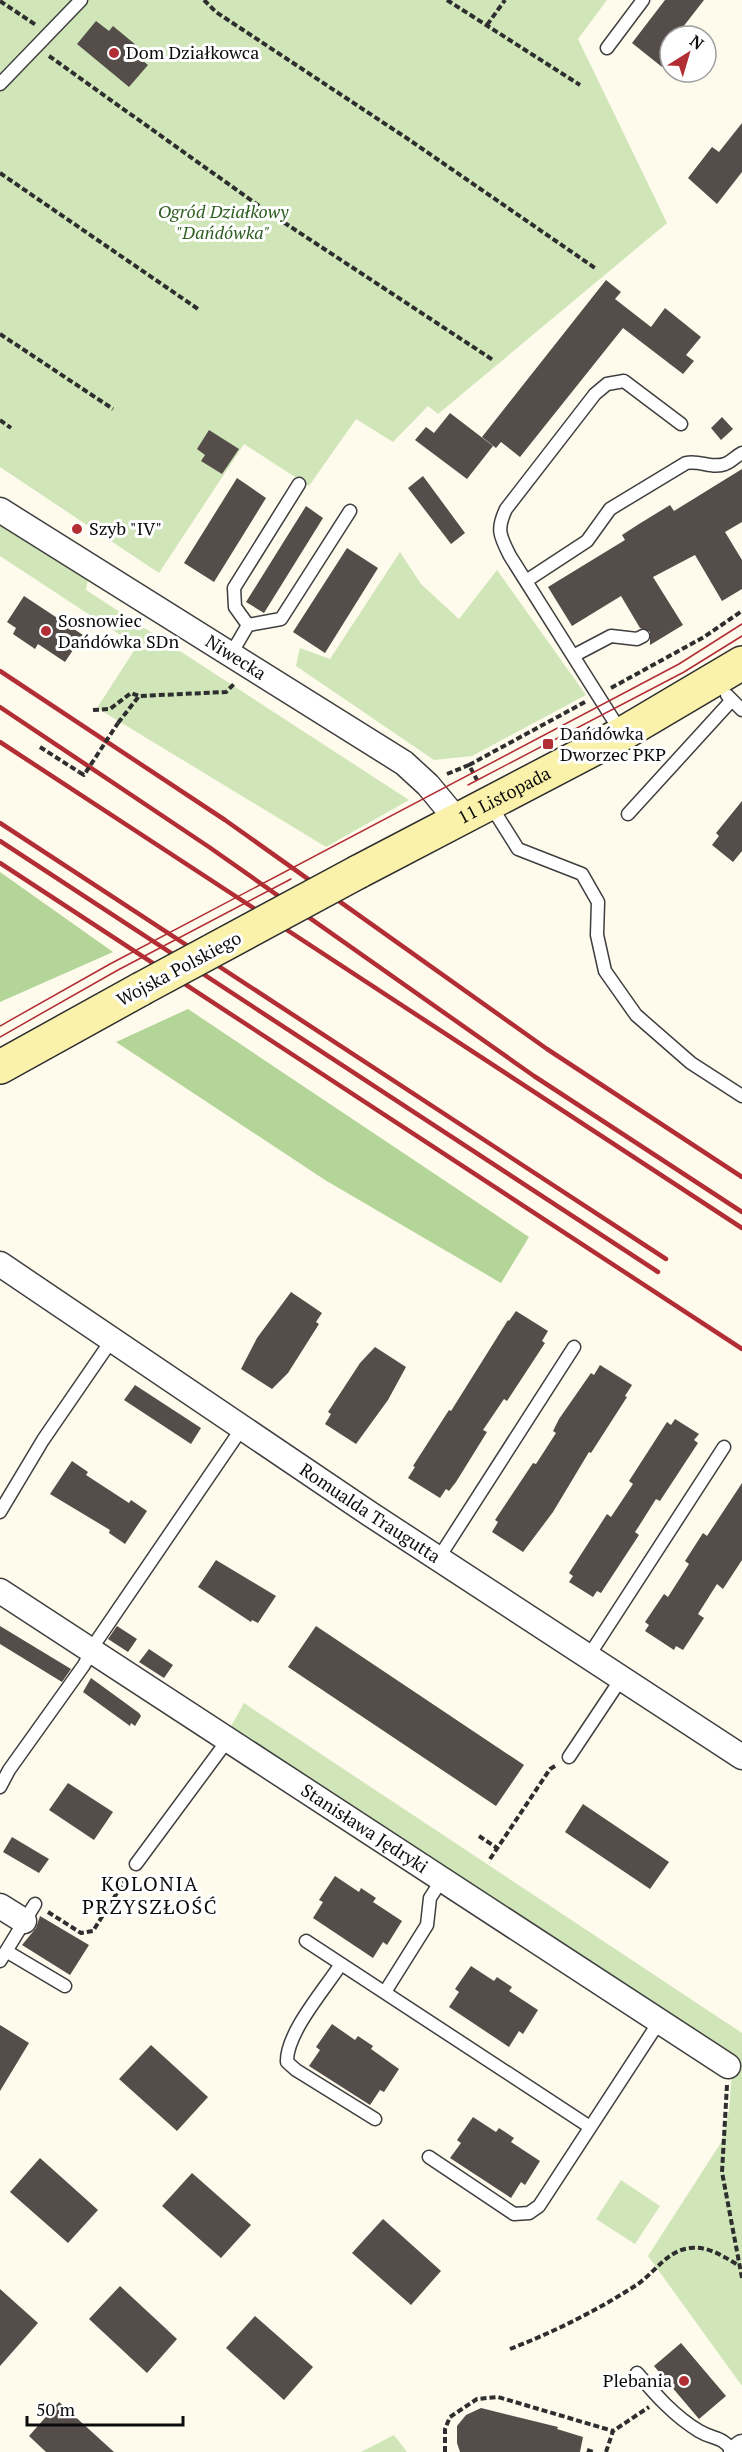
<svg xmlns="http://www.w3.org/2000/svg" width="742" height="2452" viewBox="0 0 742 2452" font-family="'PT Serif',serif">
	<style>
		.green { fill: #d0e6b8 }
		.forest { fill: #b4d598 }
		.building { fill: #544d49 }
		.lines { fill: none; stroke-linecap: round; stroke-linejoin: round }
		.service-casing { stroke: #3f3f3f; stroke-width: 15 }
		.minor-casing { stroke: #3f3f3f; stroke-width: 27 }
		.secondary-casing { stroke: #2e2e2e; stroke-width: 36 }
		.path { stroke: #2e2e2e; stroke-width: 4; stroke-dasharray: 6 3; stroke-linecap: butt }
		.service { stroke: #fff; stroke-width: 12 }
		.minor { stroke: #fff; stroke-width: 24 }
		.secondary { stroke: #faf1aa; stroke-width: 33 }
		.tram { stroke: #b22d34; stroke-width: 1.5 }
		.rail { stroke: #b22d34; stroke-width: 4.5 }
		.secondary-bridge-casing { stroke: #2e2e2e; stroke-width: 36; stroke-linecap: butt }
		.path-bridge { stroke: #2e2e2e; stroke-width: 4; stroke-dasharray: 6 3; stroke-linecap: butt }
		.secondary-bridge { stroke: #faf1aa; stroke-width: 33 }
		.poi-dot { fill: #b22d34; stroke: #fff; stroke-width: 2 }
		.labels { text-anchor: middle; stroke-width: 6; stroke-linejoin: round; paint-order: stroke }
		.poi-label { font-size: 18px; fill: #0c0c0c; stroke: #fff; text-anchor: start }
		.park-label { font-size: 18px; font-style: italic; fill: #2e5f21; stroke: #fff }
		.street-label { font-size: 18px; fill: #0c0c0c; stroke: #fff }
		.neighbourhood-label { font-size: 20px; letter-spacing: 1.5px; fill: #0c0c0c; stroke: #fff }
	</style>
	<rect width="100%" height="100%" fill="#fefaec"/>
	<path class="green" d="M0,0H607L578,39L667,223L438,414L428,406L393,442L356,419L309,486L244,444L159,573L0,467Z
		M0,523L88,579L86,590L409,800L326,847L97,708L137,646L0,556Z
		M400,552L421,584L459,619L497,570L586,695L472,756L434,760L296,666L300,648L330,659Z
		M244,1703L742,2033V2386L648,2256L722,2141L729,2110L733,2059L229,1730Z
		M621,2180L660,2206L635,2244L596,2219Z
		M394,2435L407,2452H361Z"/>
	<path class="forest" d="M0,872L113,952L0,1002Z
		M188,1009L529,1237L501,1283L325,1180L116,1042Z"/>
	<path class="building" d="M665,0H704L676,36H670V57L662,67L632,43Z
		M96,21L109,31L113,26L142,50L137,56L148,65L129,87L77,44Z
		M742,123V172L717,204L688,178L712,147L719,152Z
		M606,280L621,292L615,299L651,327L665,308L701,337L686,355L694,361L683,374L623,328L520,457L501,442L496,448L482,437Z
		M450,413L493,446L467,479L415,440L426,427L434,433Z
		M722,417L733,429L721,440L711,428Z
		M209,430L239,449L222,474L201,461L205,455L197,449Z
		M742,469V522L725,532L742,560V589L722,601L695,555L653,577L683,625L650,645V632L640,628L621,596L572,626L548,587L625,540L622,535L639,524L670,505L674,511Z
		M423,476L465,533L451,544L408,488Z
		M237,478L266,498L214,582L184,563Z
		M306,506L323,518L264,613L246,602Z
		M347,548L378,568L325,653L293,632Z
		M24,596L83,635L65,662L38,644L35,649L13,634L16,628L7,622Z
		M742,801V851L733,862L712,845L719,836L716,833Z
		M291,1292L322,1313L316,1322L319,1324L288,1373L272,1389L241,1369L257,1338Z
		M516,1311L548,1331L542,1341L545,1343L507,1401L504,1399L483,1430L487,1432L456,1482L449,1491L446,1489L440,1498L408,1478L415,1467L413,1466L449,1410L451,1411L508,1320L509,1321Z
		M375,1347L406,1367L388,1400L356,1444L325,1424L331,1414L328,1412L360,1363Z
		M600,1365L632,1385L625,1396L627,1397L591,1453L589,1452L553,1512L523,1552L492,1532L498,1522L495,1520L533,1463L536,1464L556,1433L553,1431L559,1419L591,1373L594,1375Z
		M135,1385L201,1428L191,1444L124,1400Z
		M675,1419L699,1434L694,1440L698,1443L660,1501L656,1499L639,1526L635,1532L639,1535L601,1593L597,1591L593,1597L569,1582L573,1576L569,1573L607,1514L611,1517L633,1484L629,1481L667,1422L671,1425Z
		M72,1461L88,1472L86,1475L129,1503L131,1500L147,1511L125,1544L109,1533L110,1530L50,1494Z
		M742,1483V1560L723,1589L717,1584L698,1614L704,1618L683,1650L676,1646L674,1650L645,1631L649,1625L645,1622L664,1594L668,1597L689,1564L685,1561L703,1533L707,1536Z
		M216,1560L276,1596L258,1623L252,1620L251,1622L198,1587Z
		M0,1626L71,1669L62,1682L0,1644Z
		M117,1626L137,1639L128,1652L108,1639Z
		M316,1626L524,1765L496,1806L288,1667Z
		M149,1649L173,1665L164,1678L139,1662Z
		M91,1678L139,1713L141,1716L135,1726L131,1723L130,1726L83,1692Z
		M68,1783L113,1812L94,1840L49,1810Z
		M583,1804L669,1862L650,1889L565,1832Z
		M12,1837L49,1859L39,1873L3,1852Z
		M335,1876L359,1892L361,1888L376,1898L373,1902L402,1921L387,1945L383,1942L373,1958L313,1918L323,1902L319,1900Z
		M40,1916L89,1945L70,1975L22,1945L36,1928Z
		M471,1966L494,1981L497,1977L512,1987L509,1991L538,2010L523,2034L519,2031L509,2047L449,2007L459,1992L455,1989Z
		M332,2024L355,2040L358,2036L373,2046L371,2049L399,2069L384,2092L380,2090L370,2105L309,2066L320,2050L316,2047Z
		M0,2025L29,2043L0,2091Z
		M151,2045L208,2097L177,2131L119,2079Z
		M473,2117L496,2132L499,2128L514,2138L511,2142L540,2161L525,2185L521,2182L511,2198L450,2158L461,2143L457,2140Z
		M40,2158L98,2210L68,2243L10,2192Z
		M192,2173L251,2225L221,2258L162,2206Z
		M383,2219L441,2271L411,2305L352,2253Z
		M120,2286L177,2339L147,2373L89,2319Z
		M0,2289L38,2323L0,2366Z
		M255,2316L313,2367L284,2400L226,2348Z
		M681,2343L726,2396L699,2419L654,2366Z
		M59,2402L114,2452H46L29,2436Z
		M481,2408L558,2427L557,2429L583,2437L580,2452H460L457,2443V2426L466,2415Z"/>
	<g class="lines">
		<g class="service-casing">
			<path id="service" d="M607,48L643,0
				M0,84L81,0
				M526,581L587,541L610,509L686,463C700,460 713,469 725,464C731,462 736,456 742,453
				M248,625L235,607L234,588L299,484
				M231,654L248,625L281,619L350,511
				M573,656L611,636L637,639L643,636
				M727,695L742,710
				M621,732L510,556C500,536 496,530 506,509L595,394L607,384L624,381L681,424
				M491,806L518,849L582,874L598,902L597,935L605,971L636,1015L691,1063L742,1096
				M628,814L731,701
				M0,1512L43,1440L111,1341
				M438,1559L574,1347
				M588,1657L724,1447
				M569,1757L621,1679
				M0,1787L9,1770L84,1665L98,1639L242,1428
				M136,1864L227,1741
				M306,1941L590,2127
				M6,1951L65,1986
				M0,1961L35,1904
				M341,1964C325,1989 286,2033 287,2062L296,2070L375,2119
				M385,1992L427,1925L430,1898L441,1881
				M429,2157L514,2214L529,2213L539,2206L659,2022
				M637,2373C655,2394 674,2416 699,2431C714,2440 723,2436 733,2452"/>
		</g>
		<g class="minor-casing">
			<g id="minor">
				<path id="s1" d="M0,510L404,763L428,785L457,820"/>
				<path id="s2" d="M0,1264L370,1514L742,1757"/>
				<path id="s3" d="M0,1591L728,2066"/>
				<path d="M0,1906L24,1921"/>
				<path d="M736,2452L742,2447"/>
			</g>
		</g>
		<g class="secondary-casing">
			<g id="secondary">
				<path id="s4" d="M358,872L622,734L742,663"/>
				<path d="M0,1067L141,989"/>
			</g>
		</g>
		<path class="path" d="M204,0L216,12L408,139L595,268
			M447,0L580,85
			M0,1L36,25
			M487,25L505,0
			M49,56L262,208L493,360
			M0,173L198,309
			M0,334L113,409
			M0,420L11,428
			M611,688L704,637L742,611
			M93,710L110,709L131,693L139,696
			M118,723L139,696L226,692L235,683
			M40,747L79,772
			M469,765L585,702
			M447,774L469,765L477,780
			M479,1836L497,1848
			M490,1859L550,1769L557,1765
			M48,1912L81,1933L93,1931L127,1877
			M727,2085L722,2172L742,2278
			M510,2349C554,2332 598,2310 638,2284C656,2271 667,2251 690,2248C708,2246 723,2256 738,2265
			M587,2450L593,2452
			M445,2452V2429L450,2417L477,2399L498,2397L613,2431
			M606,2452L613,2431L649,2407"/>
		<use href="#service" class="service"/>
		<use href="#minor" class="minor"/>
		<use href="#secondary" class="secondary"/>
		<path class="tram" d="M468,785L684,672L742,636
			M0,1026L110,964L679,664L742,624
			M0,1037L118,970L291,879"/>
		<path class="rail" d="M0,671L225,820L547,1049L742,1177
			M0,707L209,847L534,1076L742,1212
			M0,742L742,1228
			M0,823L666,1259
			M0,841L658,1272
			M0,863L742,1349"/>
		<g class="secondary-bridge-casing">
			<path id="secondary-bridge" d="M141,989L358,872"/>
		</g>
		<path class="path-bridge" d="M79,772L84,775L118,723"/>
		<use href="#secondary-bridge" class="secondary-bridge"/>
	</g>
	<g class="poi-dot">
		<circle cx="114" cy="53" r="6"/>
		<circle cx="77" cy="529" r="6"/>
		<circle cx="46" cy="631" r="6"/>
		<rect x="542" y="738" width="12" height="12" rx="3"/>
		<circle cx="684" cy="2381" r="6"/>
	</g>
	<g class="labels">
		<g class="poi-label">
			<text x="126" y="59">Dom Działkowca</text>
			<text x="89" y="535">Szyb "IV"</text>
			<text x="58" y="627">Sosnowiec<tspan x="58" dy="21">Dańdówka SDn</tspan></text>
			<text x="560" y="740">Dańdówka<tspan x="560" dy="21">Dworzec PKP</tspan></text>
			<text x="672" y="2387" text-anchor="end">Plebania</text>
		</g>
		<g class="park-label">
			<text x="223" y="218">Ogród Działkowy<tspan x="223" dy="21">"Dańdówka"</tspan></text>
		</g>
		<g class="street-label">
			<text dy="6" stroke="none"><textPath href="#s1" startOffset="278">Niwecka</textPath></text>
			<text dy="6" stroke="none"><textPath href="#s4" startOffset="165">11 Listopada</textPath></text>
			<text transform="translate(179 969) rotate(-28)" y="6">Wojska Polskiego</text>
			<text dy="6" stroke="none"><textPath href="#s2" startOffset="446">Romualda Traugutta</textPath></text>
			<text dy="6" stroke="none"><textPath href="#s3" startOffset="435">Stanisława Jędryki</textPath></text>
		</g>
		<g class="neighbourhood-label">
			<text x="150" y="1891">KOLONIA<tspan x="150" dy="23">PRZYSZŁOŚĆ</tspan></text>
		</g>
	</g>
	<g transform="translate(688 54) rotate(37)"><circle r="28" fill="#ffffff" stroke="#9e9e9e" stroke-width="1.5"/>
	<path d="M0-4.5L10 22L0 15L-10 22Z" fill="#b22d34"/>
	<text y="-9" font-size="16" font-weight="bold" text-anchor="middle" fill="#0c0c0c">N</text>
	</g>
	<path d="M27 2416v9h156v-9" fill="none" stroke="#0c0c0c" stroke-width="3"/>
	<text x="36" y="2416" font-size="18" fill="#0c0c0c" stroke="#ffffff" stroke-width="4.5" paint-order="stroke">50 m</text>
</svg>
